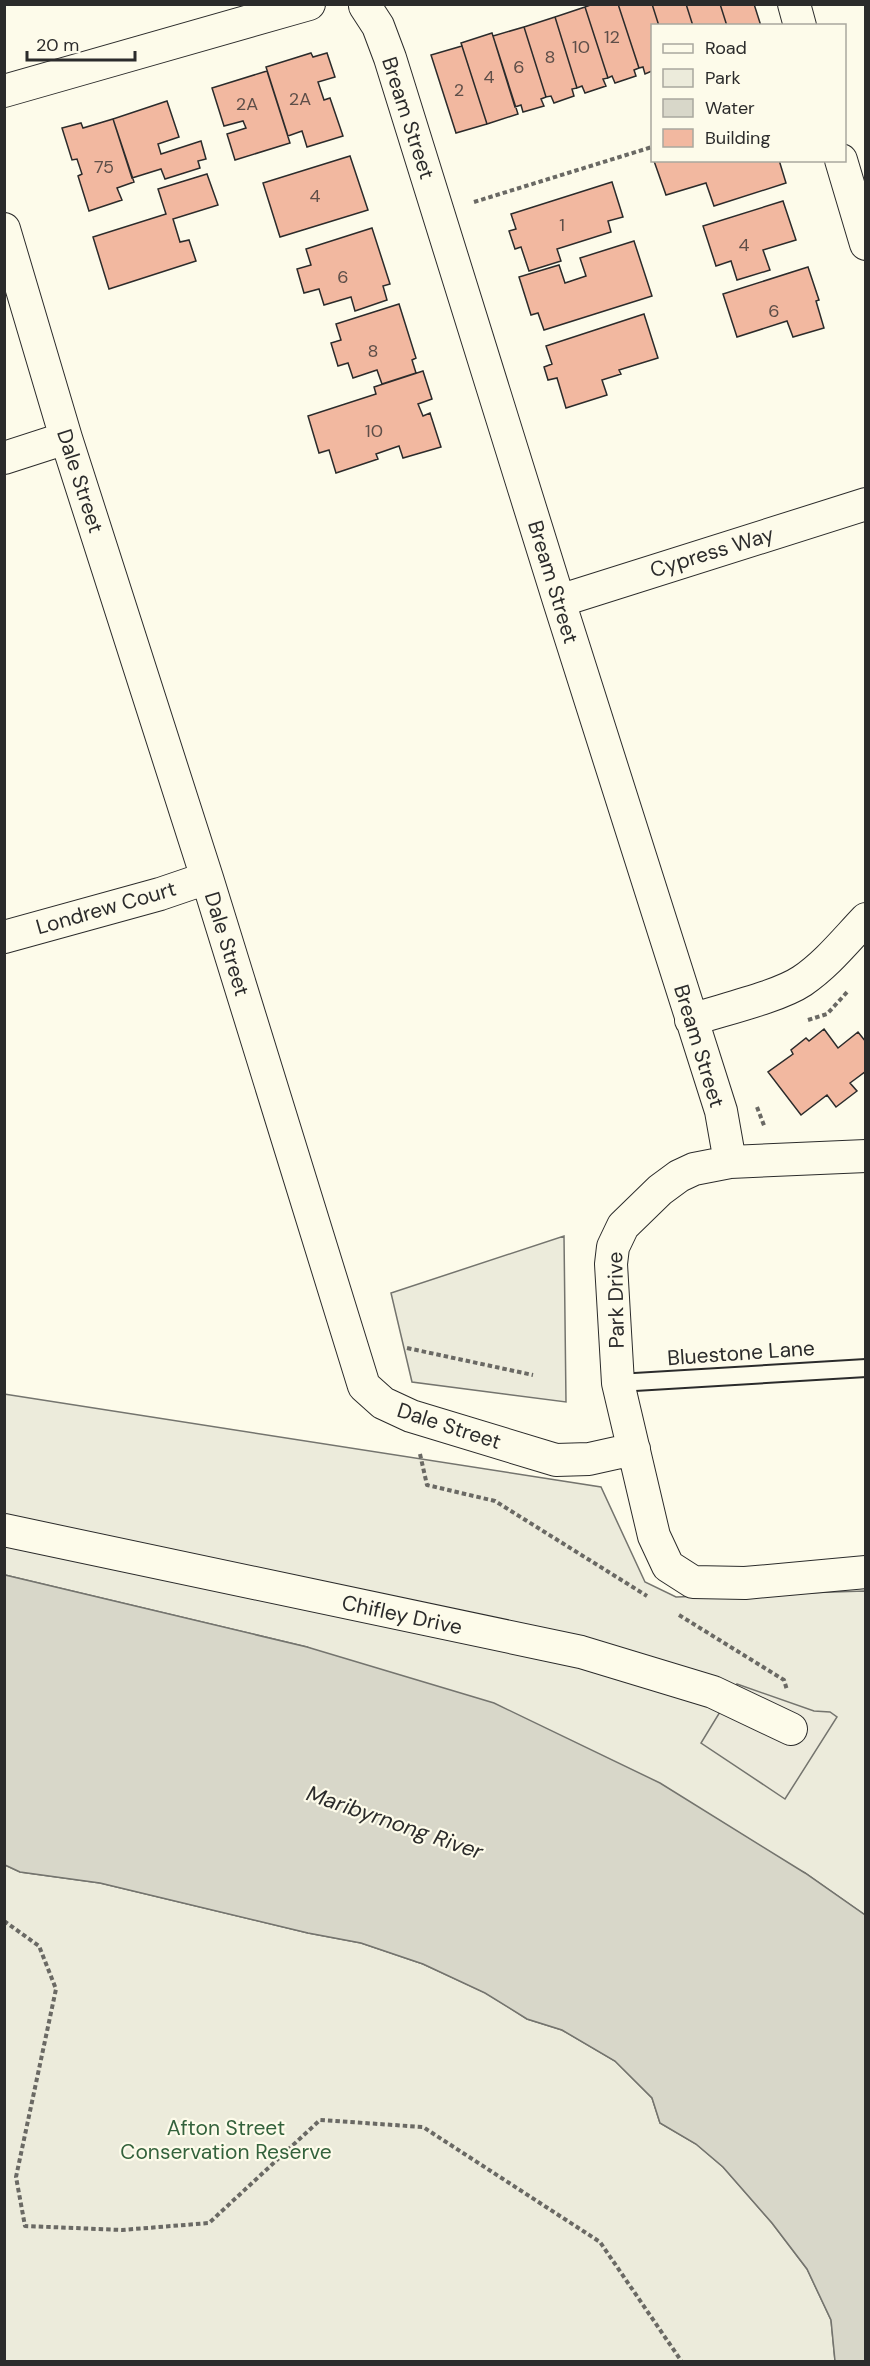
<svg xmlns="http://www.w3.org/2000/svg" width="870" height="2366" viewBox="0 0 870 2366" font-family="'DM Sans',sans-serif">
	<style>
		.green { fill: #ecebdb; stroke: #74746e; stroke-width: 1.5 }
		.parking { fill: #eceadb; stroke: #74746e; stroke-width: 1.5 }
		.water { fill: #d8d7c9; stroke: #74746e; stroke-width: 1.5 }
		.building { fill: #f2b8a0; stroke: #2b2b2b; stroke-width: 1.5 }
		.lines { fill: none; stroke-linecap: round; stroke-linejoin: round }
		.service-casing { stroke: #2b2b2b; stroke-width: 20 }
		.minor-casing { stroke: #2b2b2b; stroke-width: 34 }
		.path { stroke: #6a6964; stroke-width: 4; stroke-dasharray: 4.5 3; stroke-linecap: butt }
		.service { stroke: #fdfbea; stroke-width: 16 }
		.minor { stroke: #fdfbea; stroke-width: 32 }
		.labels { text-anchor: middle; stroke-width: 4.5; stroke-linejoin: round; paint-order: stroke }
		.number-label { font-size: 18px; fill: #5d4e48 }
		.street-label { font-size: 21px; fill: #2b2b2b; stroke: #fdfbea }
		.park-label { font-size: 21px; fill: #34623c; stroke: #fdfbea }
		.water-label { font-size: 22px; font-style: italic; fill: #2b2b2b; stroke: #fdfbea }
	</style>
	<rect width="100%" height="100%" fill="#fdfbea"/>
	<path class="green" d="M564,1236L566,1402L412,1382L391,1293Z
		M4,1394L601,1487L645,1582L676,1597L865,1591V1915L805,1873L307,1647L5,1575Z
		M5,1865L20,1872L100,1883L308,1933L361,1943L423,1964L486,1993L527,2019L562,2030L615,2061L652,2098L660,2123L696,2144L723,2167L772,2223L807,2269L831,2320L835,2361L5,2362Z"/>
	<path class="parking" d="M737,1684L814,1711L830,1712L837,1717L785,1799L701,1743Z"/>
	<path class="water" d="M5,1575L307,1647L494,1703L660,1783L805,1873L865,1915V2361H835L831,2320L807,2269L772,2223L723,2167L696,2144L660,2123L652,2098L615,2061L562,2030L527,2019L485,1993L423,1964L361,1943L308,1933L100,1883L20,1872L5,1865Z"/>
	<path class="building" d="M593,4H618L639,68L634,70L636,76L615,83L612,76L608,78L585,7Z
		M618,4H652L659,26H652V71L645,74L643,67L639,68Z
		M652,4H686L693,26H659Z
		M686,4H720L727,26H693Z
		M720,4H754L761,26H727Z
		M585,7L608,78L603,79L606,86L585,93L582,86L577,88L555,17Z
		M555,17L577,88L572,89L574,96L554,103L551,96L546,97L524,27Z
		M524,27L546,97L541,99L544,106L523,112L521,105L515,107L493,36Z
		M492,33L518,114L487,124L461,43Z
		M462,46L487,124L456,133L431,55Z
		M311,53L313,57L327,53L335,77L318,82L324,100L330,98L343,136L307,147L302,131L288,136L266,67Z
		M267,71L290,143L235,160L227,134L246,128L243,121L224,126L212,88Z
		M167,101L179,137L158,144L161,154L201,141L206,159L198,161L200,168L165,179L161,169L132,178L113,119Z
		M113,119L134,182L117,188L122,200L89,211L78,176L82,174L77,159L72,160L62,128L81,123L83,128Z
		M350,156L368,210L280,237L263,183Z
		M779,160L786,183L714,206L706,183L666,195L654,161Z
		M207,174L218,205L173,219L180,242L189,240L196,261L109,289L93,237L166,214L158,189Z
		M612,182L623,217L608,221L611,232L557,249L561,261L529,271L521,247L515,249L509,231L516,229L511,214Z
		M783,201L796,240L763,250L770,270L737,280L731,261L716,266L703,226Z
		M372,228L390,284L383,286L387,300L355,311L351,297L324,305L319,289L304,293L297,269L311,265L306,249Z
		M634,241L652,296L544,330L538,313L531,315L519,277L559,265L565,283L586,276L580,258Z
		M808,267L819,300L816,301L824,328L793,337L787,321L737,337L723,294Z
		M399,304L416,358L412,360L416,373L382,384L377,370L353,378L348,363L338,366L331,343L341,340L336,324Z
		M644,314L658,358L619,370L621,374L602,380L607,395L566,408L557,378L548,380L544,367L552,364L546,346Z
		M423,371L432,399L418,404L423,416L430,413L441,447L403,458L399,446L376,454L378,459L336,473L329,450L319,453L308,416L376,394L374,387Z
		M824,1029L838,1048L858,1032L866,1042V1071L850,1083L857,1091L836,1107L827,1095L801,1115L768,1072L793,1054L791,1050L806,1038L809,1041Z"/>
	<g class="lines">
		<g class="service-casing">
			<path id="service" d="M618,1383L866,1368"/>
		</g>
		<g class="minor-casing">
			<path id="minor" d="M794,4L800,26
				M365,6L378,26L390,58L559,601L721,1111L730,1162
				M4,91L309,4
				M841,160L866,244
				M4,229L66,438L207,878L364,1386L383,1403L411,1416L556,1460L589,1459L634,1449
				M4,458L66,438
				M559,601L866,504
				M4,937L160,894L207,878
				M691,1020C721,1010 778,997 802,981C827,964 845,941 866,919
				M866,1156L730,1162L694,1169L679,1176L660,1190L623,1226L613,1247L611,1264L618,1383L654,1536L668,1566L693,1582L745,1583L866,1572
				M4,1530L581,1652L713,1692L791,1729"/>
		</g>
		<path class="path" d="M474,202L652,147
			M808,1020L827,1014L849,990
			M757,1107L765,1128
			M407,1348L533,1375
			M420,1454L427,1485L495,1501L647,1596
			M679,1615L784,1680L787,1690
			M4,1921L39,1946L56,1989L16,2177L25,2226L122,2230L209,2223L320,2120L423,2127L600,2242L682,2362"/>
		<use href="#service" class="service"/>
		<use href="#minor" class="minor"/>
	</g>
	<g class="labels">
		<g class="number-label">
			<text x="612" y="43">12</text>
			<text x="581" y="53">10</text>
			<text x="550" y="63">8</text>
			<text x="519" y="73">6</text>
			<text x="489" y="83">4</text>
			<text x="459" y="96">2</text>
			<text x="300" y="105">2A</text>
			<text x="247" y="110">2A</text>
			<text x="104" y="173">75</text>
			<text x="315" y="202">4</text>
			<text x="562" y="231">1</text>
			<text x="744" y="251">4</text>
			<text x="343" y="283">6</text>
			<text x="774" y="317">6</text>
			<text x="373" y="357">8</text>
			<text x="374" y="437">10</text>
		</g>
		<g class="street-label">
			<text transform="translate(408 118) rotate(72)" y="7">Bream Street</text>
			<text transform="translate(80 481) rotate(72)" y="7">Dale Street</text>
			<text transform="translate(712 552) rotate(-17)" y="7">Cypress Way</text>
			<text transform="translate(553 582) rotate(73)" y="7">Bream Street</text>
			<text transform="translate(106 908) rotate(-16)" y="7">Londrew Court</text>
			<text transform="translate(227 944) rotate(73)" y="7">Dale Street</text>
			<text transform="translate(699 1046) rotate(73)" y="7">Bream Street</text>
			<text transform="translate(616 1300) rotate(-91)" y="7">Park Drive</text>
			<text transform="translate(741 1353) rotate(-4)" y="7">Bluestone Lane</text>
			<text transform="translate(449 1426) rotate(18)" y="7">Dale Street</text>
			<text transform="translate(402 1615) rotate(12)" y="7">Chifley Drive</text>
		</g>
		<g class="park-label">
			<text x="226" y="2135">Afton Street<tspan x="226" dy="24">Conservation Reserve</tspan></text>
		</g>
		<g class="water-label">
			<text transform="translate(395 1822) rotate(19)" y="8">Maribyrnong River</text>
		</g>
	</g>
	<rect width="870" height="2366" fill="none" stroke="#2b2b2b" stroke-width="12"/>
	<rect x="651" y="24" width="195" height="138" fill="#fdfbea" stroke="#a9a89e" stroke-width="1.5"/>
	<rect x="663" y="44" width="30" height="9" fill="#fdfbea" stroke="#a9a89e" stroke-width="1.5"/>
	<text x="705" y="54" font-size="18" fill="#2b2b2b">Road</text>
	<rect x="663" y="69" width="30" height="18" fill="#ecebdb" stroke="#a9a89e" stroke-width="1.5"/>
	<text x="705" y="84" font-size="18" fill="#2b2b2b">Park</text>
	<rect x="663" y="99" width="30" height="18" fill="#d8d7c9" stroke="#a9a89e" stroke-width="1.5"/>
	<text x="705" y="114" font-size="18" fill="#2b2b2b">Water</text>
	<rect x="663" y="129" width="30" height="18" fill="#f2b8a0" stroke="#a9a89e" stroke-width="1.5"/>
	<text x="705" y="144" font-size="18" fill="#2b2b2b">Building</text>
	<path d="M27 51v9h108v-9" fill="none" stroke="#2b2b2b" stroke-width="3"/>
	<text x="36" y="51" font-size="18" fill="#2b2b2b" stroke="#fdfbea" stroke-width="4.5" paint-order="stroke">20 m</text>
</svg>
